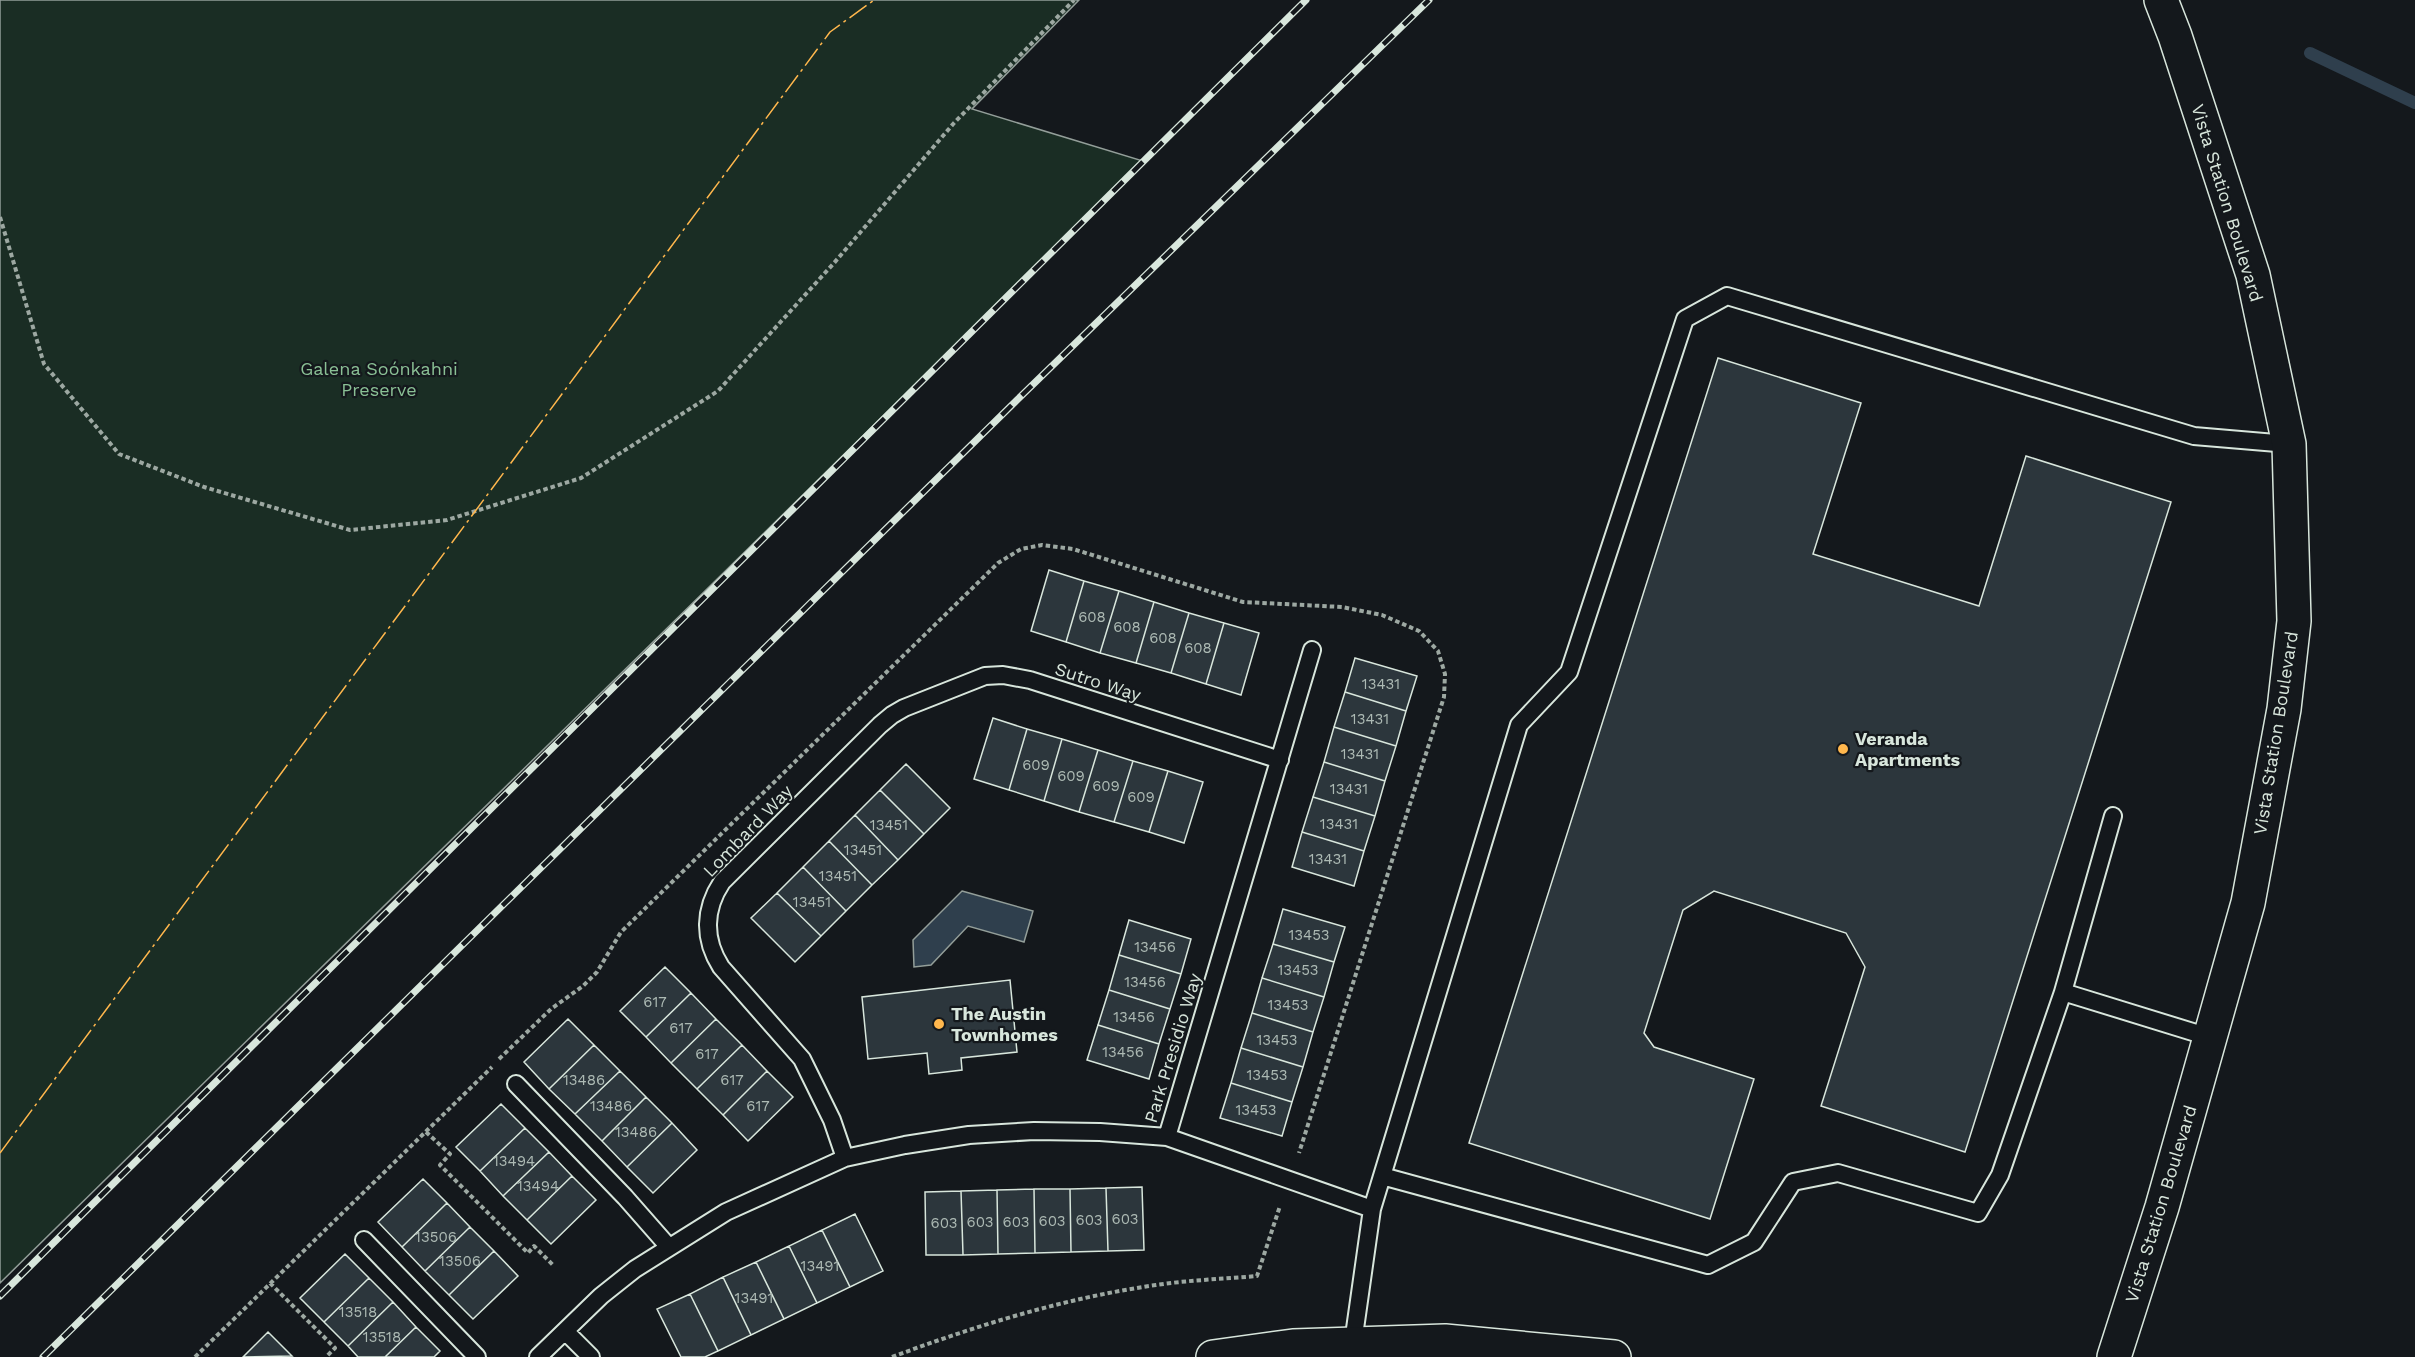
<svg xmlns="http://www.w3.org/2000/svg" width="2415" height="1357" viewBox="0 0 2415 1357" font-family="'Work Sans',sans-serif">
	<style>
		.green { fill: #1a2d24; stroke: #939e99; stroke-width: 1.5 }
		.water { fill: #2f3f4d; stroke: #939e99; stroke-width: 1.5 }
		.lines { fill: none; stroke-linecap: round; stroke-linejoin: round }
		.stream { stroke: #2f3f4d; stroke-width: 12 }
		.building { fill: #2c363c; stroke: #d8e6dc; stroke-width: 1.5 }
		.service-casing { stroke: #d8e6dc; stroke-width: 20 }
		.tertiary-casing { stroke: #d8e6dc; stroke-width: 36 }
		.secondary-casing { stroke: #d8e6dc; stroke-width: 36 }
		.path { stroke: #9da8a2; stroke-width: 4; stroke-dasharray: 4.5 3; stroke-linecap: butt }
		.service { stroke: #14181c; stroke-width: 16 }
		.tertiary { stroke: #14181c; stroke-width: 33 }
		.secondary { stroke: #14181c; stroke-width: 33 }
		.rail-casing { stroke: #d8e6dc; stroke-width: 7 }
		.rail { stroke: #14181c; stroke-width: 4.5; stroke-dasharray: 14; stroke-linecap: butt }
		.power { stroke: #ffb74d; stroke-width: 1.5; stroke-dasharray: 21 4.5 3 4.5; stroke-linecap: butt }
		.poi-dot { fill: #ffb74d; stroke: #14181c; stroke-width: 2 }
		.labels { text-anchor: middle; stroke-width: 4.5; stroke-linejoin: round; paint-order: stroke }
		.number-label { font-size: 15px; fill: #adbab4 }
		.street-label { font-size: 18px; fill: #d8e6dc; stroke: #14181c }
		.park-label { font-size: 18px; fill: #8ac095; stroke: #14181c }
		.poi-label { font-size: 18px; font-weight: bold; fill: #d8e6dc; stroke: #14181c; text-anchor: start }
	</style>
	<rect width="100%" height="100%" fill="#14181c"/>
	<path class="green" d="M0,0H1079L972,109L1143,161L0,1283Z"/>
	<path class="water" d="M962,891L1033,911L1024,942L968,926L931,965L914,967L913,940Z"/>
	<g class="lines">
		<path class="stream" d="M2310,53L2415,103"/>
	</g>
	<path class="building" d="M1718,358L1861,403L1813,554L1979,606L2026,456L2171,502L1965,1152L1821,1106L1865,967L1846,933L1714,891L1683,910L1644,1033L1654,1047L1754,1079L1710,1219L1469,1143Z
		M1049,570L1084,581L1066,642L1031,631Z
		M1084,581L1119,591L1100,653L1066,642Z
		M1119,591L1154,602L1136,663L1100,653Z
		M1154,602L1189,613L1171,673L1136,663Z
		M1189,613L1224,623L1206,684L1171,673Z
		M1224,623L1259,633L1241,695L1206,684Z
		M1355,658L1417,676L1406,711L1345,692Z
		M1345,692L1406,711L1396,746L1334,727Z
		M993,718L1027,729L1009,790L974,779Z
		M1334,727L1396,746L1385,781L1324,762Z
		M1027,729L1062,739L1044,801L1009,790Z
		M1062,739L1098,750L1079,812L1044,801Z
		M1098,750L1133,761L1114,822L1079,812Z
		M1133,761L1168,771L1149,832L1114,822Z
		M1324,762L1385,781L1375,816L1313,797Z
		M906,764L950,808L924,834L880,790Z
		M1168,771L1203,782L1184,843L1149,832Z
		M880,790L924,834L898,860L855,815Z
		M1313,797L1375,816L1364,851L1302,832Z
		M855,815L898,860L872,885L829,841Z
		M1302,832L1364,851L1354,886L1292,867Z
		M829,841L872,885L846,911L803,867Z
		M803,867L846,911L821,936L777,893Z
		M777,893L821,936L795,962L751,918Z
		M1283,909L1345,927L1334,962L1273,944Z
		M1129,920L1191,939L1181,974L1119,955Z
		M1273,944L1334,962L1324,997L1262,978Z
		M1119,955L1181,974L1170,1009L1109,990Z
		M665,967L691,993L646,1037L620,1011Z
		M1262,978L1324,997L1313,1032L1252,1013Z
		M1010,980L1017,1052L961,1058L962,1070L929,1074L927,1053L868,1059L862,997Z
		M1109,990L1170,1009L1159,1044L1098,1025Z
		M691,993L716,1019L671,1063L646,1037Z
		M1252,1013L1313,1032L1303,1067L1241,1048Z
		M568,1019L594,1045L549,1089L524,1062Z
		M716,1019L742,1045L697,1089L671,1063Z
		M1098,1025L1159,1044L1149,1079L1087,1060Z
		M594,1045L620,1071L575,1114L549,1089Z
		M742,1045L767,1071L723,1115L697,1089Z
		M1241,1048L1303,1067L1292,1102L1231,1083Z
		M620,1071L646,1097L602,1141L575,1114Z
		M767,1071L793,1097L748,1141L723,1115Z
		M1231,1083L1292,1102L1282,1136L1220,1118Z
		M646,1097L672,1123L627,1167L602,1141Z
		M501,1104L525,1128L480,1171L456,1147Z
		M672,1123L697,1150L653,1193L627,1167Z
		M525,1128L549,1152L503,1196L480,1171Z
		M549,1152L572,1176L527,1220L503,1196Z
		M572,1176L596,1200L551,1244L527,1220Z
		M423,1179L447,1203L402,1247L378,1222Z
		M1142,1187L1144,1250L1108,1251L1106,1188Z
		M1106,1188L1108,1251L1071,1252L1070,1189Z
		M1034,1189H1070L1071,1252L1035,1253Z
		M1034,1189L1035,1253L998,1254L997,1190Z
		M997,1190L998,1254L963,1255L961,1191Z
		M961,1191L963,1255H926L925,1192Z
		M447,1203L470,1227L425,1271L402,1247Z
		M855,1214L883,1271L850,1287L822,1230Z
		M470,1227L494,1251L449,1295L425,1271Z
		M822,1230L850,1287L817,1303L789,1246Z
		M789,1246L817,1303L784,1319L756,1262Z
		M494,1251L518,1276L473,1319L449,1295Z
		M345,1254L369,1278L324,1322L300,1298Z
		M756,1262L784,1319L751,1335L723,1277Z
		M723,1277L751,1335L718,1351L690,1294Z
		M369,1278L393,1302L348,1346L324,1322Z
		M690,1294L718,1351L705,1357H681L657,1309Z
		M393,1302L416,1327L385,1357H358L348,1346Z
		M416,1327L440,1351L434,1357H385Z
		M268,1332L292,1356L243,1357Z"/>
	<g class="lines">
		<g class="service-casing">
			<path id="service" d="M2063,992L2113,816
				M516,1084L625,1197L668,1246
				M1167,1137L1312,650
				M845,1158L832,1120L802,1059L721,967C703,939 704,909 722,882L880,725L892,715L904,708L985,676L1003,675L1030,680L1280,760
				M1382,1176L1708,1265L1754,1242L1793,1182L1838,1173L1978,1213L2000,1175L2063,992L2209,1037
				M364,1240L477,1357
				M565,1331L591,1357
				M1352,1350L1372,1209L1519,725L1569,672L1685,319L1727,296L2194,436L2289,444
				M538,1357L601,1296L635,1269L726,1212L845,1158L905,1145L969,1135L1034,1131L1100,1132L1167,1137L1372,1209"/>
		</g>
		<g class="tertiary-casing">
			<path id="tertiary" d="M2114,1357L2162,1207L2248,903L2284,709L2294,621L2289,444L2253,275L2175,36L2161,0"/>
		</g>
		<g class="secondary-casing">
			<path id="secondary" d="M1213,1357L1293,1346L1445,1341L1614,1357"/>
		</g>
		<path class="path" d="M0,217L44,364L119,454L204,487L350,530L447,520L581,478L718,391L834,263L954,123L1074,0
			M499,1059L551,1009L583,986L597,972L621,932L998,563L1021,549L1042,545L1073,549L1243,602L1342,607L1382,615L1419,631L1438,651L1445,674L1444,697L1299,1153
			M426,1132L450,1154L440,1165L528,1253L534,1246L553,1265
			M270,1283L335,1348L326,1357
			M195,1357L492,1067
			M892,1357C978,1325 1065,1298 1156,1285C1189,1280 1223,1279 1257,1276L1280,1206"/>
		<use href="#service" class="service"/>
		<use href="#tertiary" class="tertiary"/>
		<use href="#secondary" class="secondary"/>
		<g class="rail-casing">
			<path id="rail" d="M0,1296L1306,0
				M43,1357L1017,400L1429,0"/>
		</g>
		<use href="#rail" class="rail"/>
		<path class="power" d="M0,1153L830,32L874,0"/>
	</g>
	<g class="poi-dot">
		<circle cx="1843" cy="749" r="6"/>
		<circle cx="939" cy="1024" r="6"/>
	</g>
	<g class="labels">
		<g class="number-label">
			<text x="1092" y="622">608</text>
			<text x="1127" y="632">608</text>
			<text x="1163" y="643">608</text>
			<text x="1198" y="653">608</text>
			<text x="1381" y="689">13431</text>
			<text x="1370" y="724">13431</text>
			<text x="1360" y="759">13431</text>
			<text x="1036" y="770">609</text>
			<text x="1071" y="781">609</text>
			<text x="1106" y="791">609</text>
			<text x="1349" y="794">13431</text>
			<text x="1141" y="802">609</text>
			<text x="1339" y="829">13431</text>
			<text x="889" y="830">13451</text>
			<text x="863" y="855">13451</text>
			<text x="1328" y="864">13431</text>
			<text x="838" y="881">13451</text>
			<text x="812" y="907">13451</text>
			<text x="1309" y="940">13453</text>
			<text x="1155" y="952">13456</text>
			<text x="1298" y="975">13453</text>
			<text x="1145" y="987">13456</text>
			<text x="655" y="1007">617</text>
			<text x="1288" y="1010">13453</text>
			<text x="1134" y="1022">13456</text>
			<text x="681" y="1033">617</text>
			<text x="1277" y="1045">13453</text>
			<text x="1123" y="1057">13456</text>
			<text x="707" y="1059">617</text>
			<text x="1267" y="1080">13453</text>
			<text x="584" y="1085">13486</text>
			<text x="732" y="1085">617</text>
			<text x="611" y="1111">13486</text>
			<text x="758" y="1111">617</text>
			<text x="1256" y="1115">13453</text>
			<text x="636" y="1137">13486</text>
			<text x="514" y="1166">13494</text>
			<text x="538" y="1191">13494</text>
			<text x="1125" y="1224">603</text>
			<text x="1089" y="1225">603</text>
			<text x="1052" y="1226">603</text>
			<text x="980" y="1227">603</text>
			<text x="1016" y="1227">603</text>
			<text x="944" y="1228">603</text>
			<text x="436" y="1242">13506</text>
			<text x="460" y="1266">13506</text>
			<text x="820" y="1271">13491</text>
			<text x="754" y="1303">13491</text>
			<text x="358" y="1317">13518</text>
			<text x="382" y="1342">13518</text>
		</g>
		<g class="street-label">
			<text transform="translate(2227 203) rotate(73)" y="6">Vista Station Boulevard</text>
			<text transform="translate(1098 682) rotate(18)" y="6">Sutro Way</text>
			<text transform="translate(2276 733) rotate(-81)" y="6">Vista Station Boulevard</text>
			<text transform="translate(748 831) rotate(-46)" y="6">Lombard Way</text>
			<text transform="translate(1173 1048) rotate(-73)" y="6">Park Presidio Way</text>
			<text transform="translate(2161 1204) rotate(-73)" y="6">Vista Station Boulevard</text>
		</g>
		<g class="park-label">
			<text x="379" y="375">Galena Soónkahni<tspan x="379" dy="21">Preserve</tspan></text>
		</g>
		<g class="poi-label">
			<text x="1855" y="745">Veranda<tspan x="1855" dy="21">Apartments</tspan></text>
			<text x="951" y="1020">The Austin<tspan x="951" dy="21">Townhomes</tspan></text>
		</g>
	</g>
</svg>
